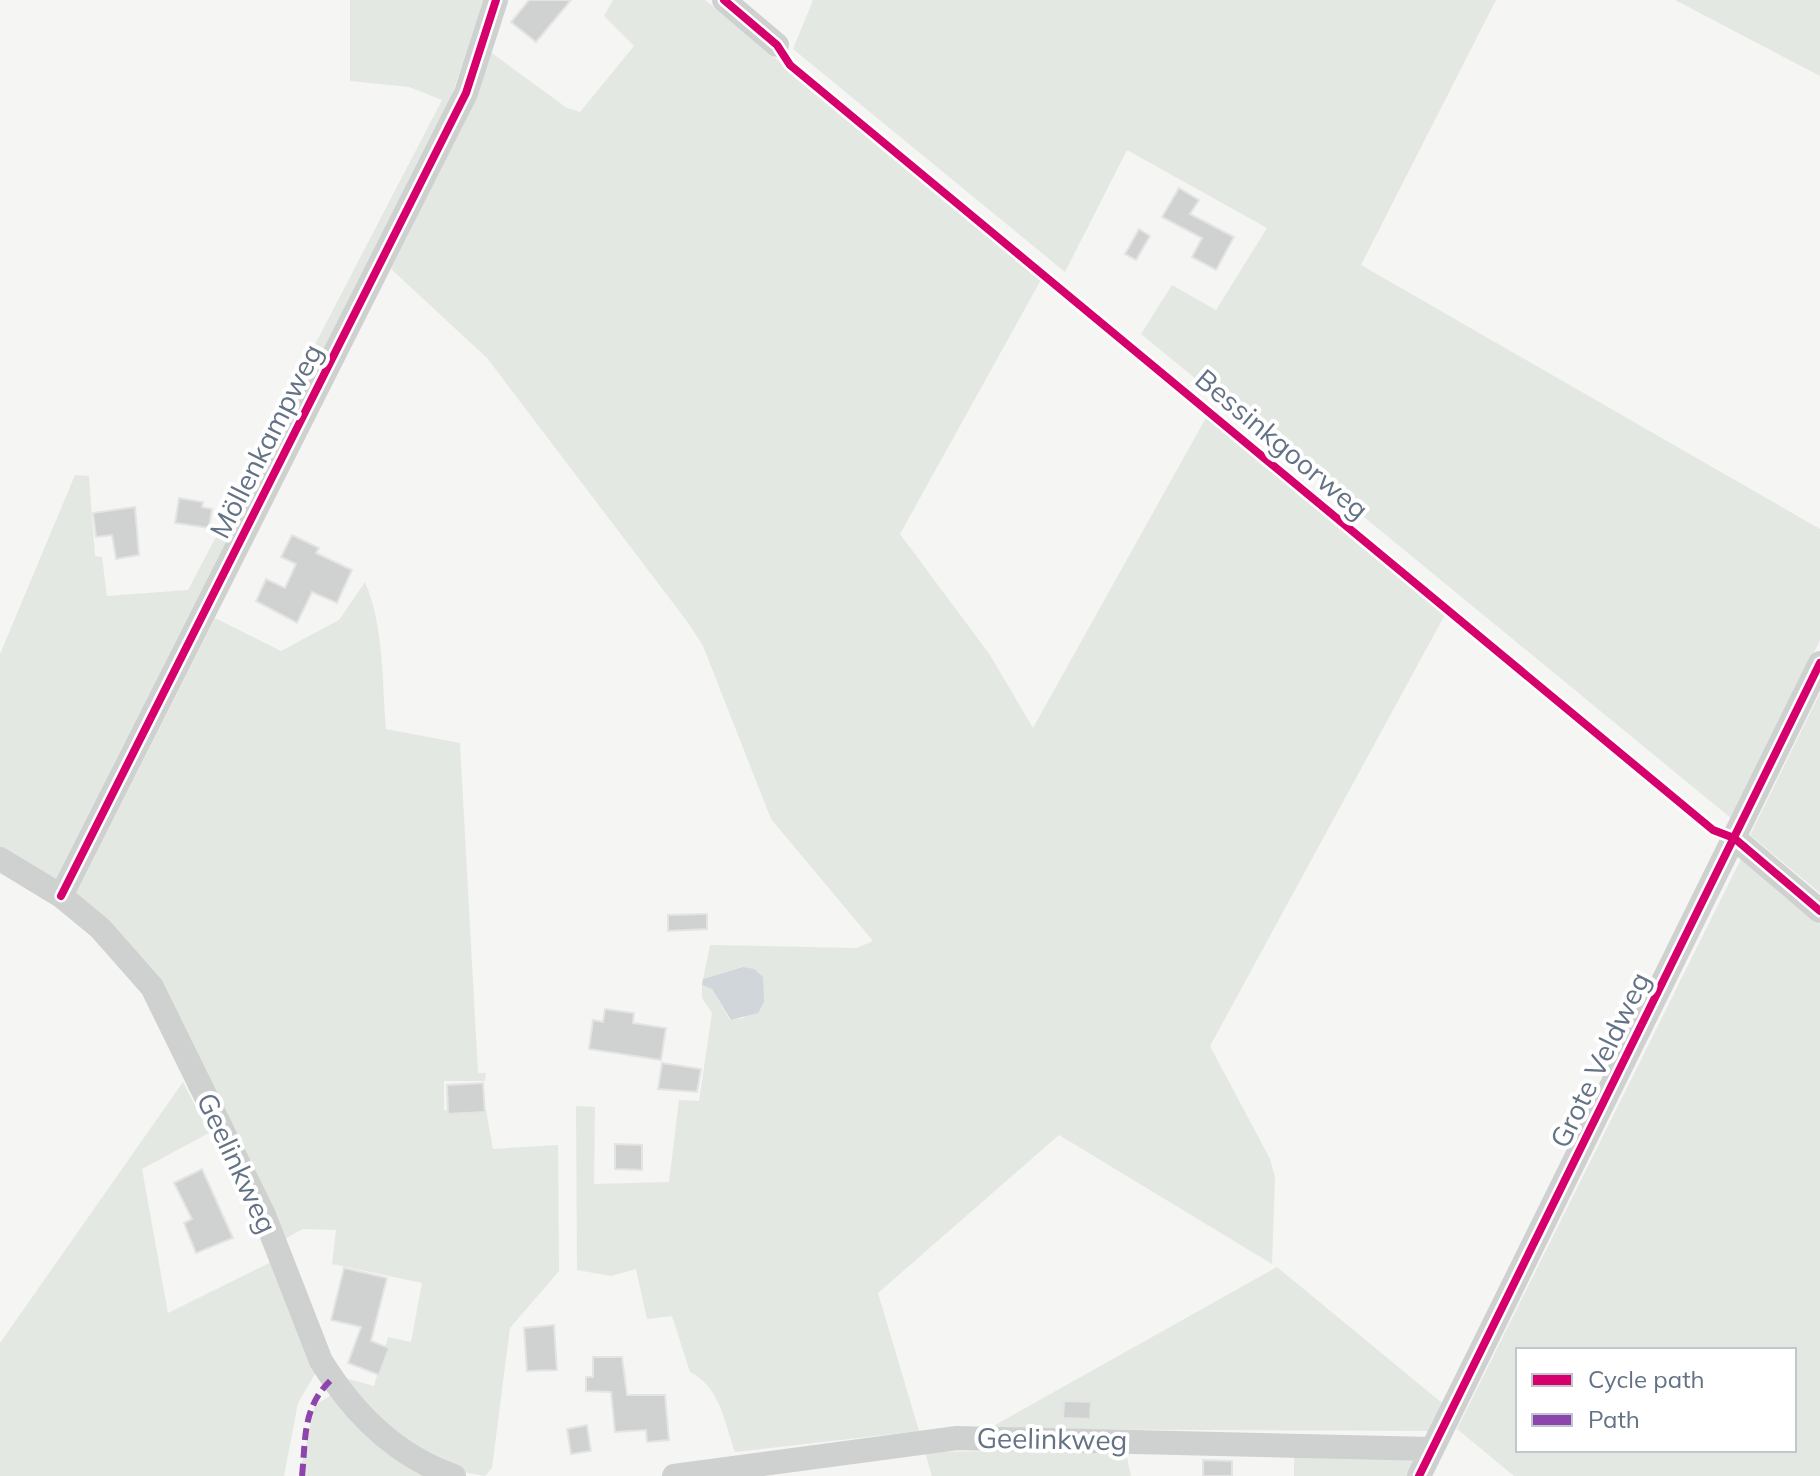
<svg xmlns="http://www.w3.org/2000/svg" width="1820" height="1476" viewBox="0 0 1820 1476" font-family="Mulish,sans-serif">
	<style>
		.green { fill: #e4e8e2; fill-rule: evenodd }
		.water { fill: #d1d6da }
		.building { fill: #d0d2d2; stroke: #e4e4e4; stroke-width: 2 }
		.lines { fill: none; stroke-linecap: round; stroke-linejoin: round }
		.minor { stroke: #cfd0d0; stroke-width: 24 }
		.quiet { stroke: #8e44ad; stroke-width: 6; stroke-dasharray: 12 6; stroke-linecap: butt }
		.cycleway-casing { stroke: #fff; stroke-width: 13 }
		.cycleway { stroke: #d6006c; stroke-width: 8 }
		.labels { text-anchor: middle; stroke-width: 8; stroke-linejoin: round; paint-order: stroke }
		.street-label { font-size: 28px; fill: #647285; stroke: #fff }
	</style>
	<rect width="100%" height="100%" fill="#f5f5f4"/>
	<path class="green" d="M350,0H486L440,127L252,497L240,489L442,100L409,87L350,81Z
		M613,0H705L1042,278L900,534L990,655L1033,728L1208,414L1447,611L1210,1046L1270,1159L1275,1177L1272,1264L1059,1135L878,1293L919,1431L735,1452C724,1421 720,1387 690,1372L672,1316L647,1319L636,1269L611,1276L577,1270L576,1106L595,1107L594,1184L669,1182L679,1100L699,1101L712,1013L702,998V985L712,989L730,1020L745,1018L743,967L703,979L710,945L857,948L873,941L771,819L703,646L689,624L487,358L391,269L453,143L489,51L567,108L580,112L634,46L604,16Z
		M813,0H1496L1361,265L1820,529V640L1732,819L1141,334L1172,285L1216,310L1267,228L1127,150L1065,272L793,49Z
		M1675,0H1820V76Z
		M75,475L89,476L95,556L102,557L107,596L188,590L217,535L230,540L57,883L0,849V654Z
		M365,582C384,626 382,681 386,729L460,743L478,1073H486L485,1081H444V1110H486L493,1149L558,1145L559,1271L510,1328L492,1468L485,1476L463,1472L384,1427L341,1377L374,1386L388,1337L411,1342L422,1283L332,1264L336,1230L303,1229L281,1241L111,923L75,895L215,618L281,651L339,620Z
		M1820,693V893L1750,835Z
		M1741,859L1820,924V1476H1514L1457,1429ZM1518,1350H1794V1450H1518Z
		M183,1082L209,1133L142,1169L168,1313L271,1262L319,1367L298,1403L284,1476H0V1343Z
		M1277,1267L1442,1403L1428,1431L988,1429Z
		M333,1394L428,1476H299L315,1405Z
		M1004,1451L1126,1453L1131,1476H932L925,1452Z
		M1294,1456L1413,1458L1417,1463L1410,1476H1294Z"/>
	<path class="water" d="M743,967L754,969L763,977L764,1002L758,1013L731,1020L712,989L702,985L703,979Z"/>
	<path class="building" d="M529,0H571L536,42L511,22Z
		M1179,188L1199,200L1190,214L1234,237L1216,270L1192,257L1202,238L1162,217Z
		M1139,229L1150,236L1136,260L1125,254Z
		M179,498L203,502L202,507L212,509L209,528L175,523Z
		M135,507L139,555L116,559L112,535L96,537L93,513Z
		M292,535L319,548L316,553L352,570L337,603L312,592L297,623L256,601L266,579L285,588L296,564L281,557Z
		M701,914H707V929L668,931V915Z
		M605,1009L634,1013L633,1023L666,1028L661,1060L589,1049L593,1020L603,1022Z
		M662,1063L701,1069L697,1092L658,1089Z
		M483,1083L485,1112L448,1114L447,1085Z
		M615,1144L642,1145V1170L615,1169Z
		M202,1169L233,1238L196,1253L184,1223L192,1219L174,1183Z
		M344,1268L387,1278L371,1341L389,1348L379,1375L348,1363L361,1327L331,1320Z
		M554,1325L557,1370L527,1371L524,1328Z
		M593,1357H622L627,1395H665L669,1440L647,1442L646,1430L615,1432L611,1392L586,1391V1377H593Z
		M1064,1401L1091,1402L1090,1419L1063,1418Z
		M587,1425L591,1451L571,1454L567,1429Z
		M1203,1460L1232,1461V1476H1203Z"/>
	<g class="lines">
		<path class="minor" d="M724,0L777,45
			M1734,838L1820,911
			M0,859L61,896L100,928L152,987L264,1215L321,1361C353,1413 396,1456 454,1476
			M61,896L466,93L496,0
			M674,1476L957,1438L1432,1449
			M1419,1476L1820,663"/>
		<path class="quiet" d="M302,1476C306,1438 302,1407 332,1379"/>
		<g class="cycleway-casing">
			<path id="cycleway" d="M724,0L777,45L790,65L1713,830L1734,838L1820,911
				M61,896L466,93L496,0
				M1419,1476L1820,663"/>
		</g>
		<use href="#cycleway" class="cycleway"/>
	</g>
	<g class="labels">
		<g class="street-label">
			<text transform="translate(266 441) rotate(-63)" y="10">Möllenkampweg</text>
			<text transform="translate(1282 444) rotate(40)" y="10">Bessinkgoorweg</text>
			<text transform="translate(1600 1060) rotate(-64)" y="10">Grote Veldweg</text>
			<text transform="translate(237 1163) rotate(65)" y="10">Geelinkweg</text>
			<text transform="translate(1052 1439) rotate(1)" y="10">Geelinkweg</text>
		</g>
	</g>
	<rect x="1516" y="1348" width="280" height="104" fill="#ffffff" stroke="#c1c7ce" stroke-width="2"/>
	<rect x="1532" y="1374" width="40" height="12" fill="#d6006c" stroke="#c1c7ce" stroke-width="2"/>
	<text x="1588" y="1388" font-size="24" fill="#647285">Cycle path</text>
	<rect x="1532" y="1414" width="40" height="12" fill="#8e44ad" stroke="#c1c7ce" stroke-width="2"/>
	<text x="1588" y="1428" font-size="24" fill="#647285">Path</text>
</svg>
